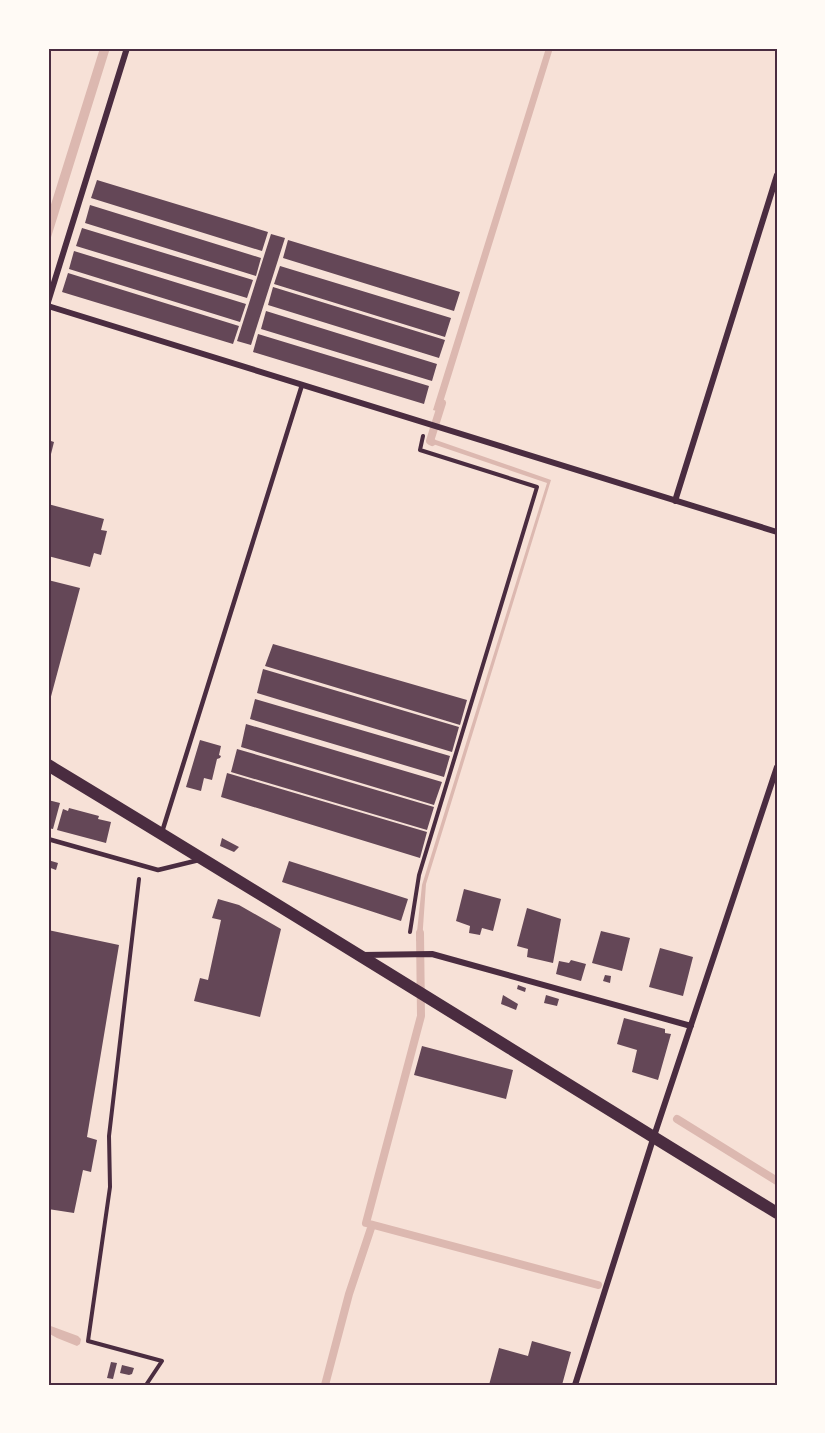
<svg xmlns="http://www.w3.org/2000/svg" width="825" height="1433" viewBox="0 0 825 1433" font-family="'Nunito Sans',sans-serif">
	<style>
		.water { fill: #dcb8b0 }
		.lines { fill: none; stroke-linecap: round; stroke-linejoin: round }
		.stream { stroke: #dcb8b0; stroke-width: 8 }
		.building { fill: #644757 }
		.path { stroke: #4a2c40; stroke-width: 4 }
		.service { stroke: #4a2c40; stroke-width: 4.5 }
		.minor { stroke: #4a2c40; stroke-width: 6 }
		.secondary { stroke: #4a2c40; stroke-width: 12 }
		.neatline { fill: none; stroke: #4a2c40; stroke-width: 2 }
	</style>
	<rect width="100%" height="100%" fill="#f7e1d7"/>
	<path class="water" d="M100,48H110L48,247V214Z
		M546,48H553L440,412L433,410Z
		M428,435H433V439L551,480L426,884L422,942L416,941L422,885L547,483L430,443L428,438Z
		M48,1325L78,1336L81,1339L80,1344L77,1346L57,1338L48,1333Z"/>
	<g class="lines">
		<path class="stream" d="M432,442L430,441L442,403
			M420,933L421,1016L366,1223L598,1285
			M677,1119L777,1181
			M325,1385L349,1294L372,1225"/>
	</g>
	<path class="building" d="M97,180L268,232L262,251L91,198Z
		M90,205L261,258L256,276L85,223Z
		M82,228L253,280L247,298L76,246Z
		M271,234L285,238L251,345L237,341Z
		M288,240L460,292L454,311L283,258Z
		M74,251L246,304L240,322L69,269Z
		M280,266L451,318L445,337L274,284Z
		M68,273L239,326L233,344L62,292Z
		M273,287L445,340L439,358L268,305Z
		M266,311L437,364L432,381L261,329Z
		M258,334L429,386L424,404L253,352Z
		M48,440L54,442L49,462H48Z
		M48,504L104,519L101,530L107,531L101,555L94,553L90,567L48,556Z
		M48,580L80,588L49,704H48Z
		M273,644L467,700L460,725L265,666Z
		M263,669L459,727L452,752L257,693Z
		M255,699L450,756L444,777L250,719Z
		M246,724L442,782L434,805L241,747Z
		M200,740L221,746L219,755L221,756L220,758L217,759L212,780L204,778L201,791L186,787Z
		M237,749L434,807L427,830L231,772Z
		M227,773L427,832L420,858L221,797Z
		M48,800L60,803L53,829L48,828Z
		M69,808L99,816L98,819L111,822L106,843L57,830L63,809L68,811Z
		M222,838L239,847L234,852L220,846Z
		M48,860L58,863L56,870L48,867Z
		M289,861L408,899L401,921L282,882Z
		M464,889L501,899L493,931L482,928L480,935L469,933L470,926L456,921Z
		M218,899L239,905L281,929L260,1017L194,1001L200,978L208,980L221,920L212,918Z
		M527,908L561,919L553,963L527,957L528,949L517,946Z
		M48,930L119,945L87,1137L97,1140L91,1172L83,1170L74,1213L48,1209Z
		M601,931L630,938L622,971L592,963Z
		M660,948L693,957L683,996L649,987Z
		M571,960L586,964L581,981L556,974L559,961L569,963Z
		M605,975L611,976L610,983L603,981Z
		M518,985L526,988L525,992L517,989Z
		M503,995L518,1004L516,1010L501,1004Z
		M546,995L559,999L557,1006L544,1003Z
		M624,1018L665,1029V1033L671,1034L658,1080L632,1072L637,1050L617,1044Z
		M422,1046L513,1070L506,1099L414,1075Z
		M532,1341L571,1352L562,1385H489L499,1348L528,1356Z
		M111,1362L117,1363L113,1379L107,1378Z
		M122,1365L134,1368L132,1374L129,1375L120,1373Z"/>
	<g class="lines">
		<path class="path" d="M139,879L109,1136L110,1187L88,1341L162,1361L146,1385
			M410,932L419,875L537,487L420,450L423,436"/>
		<path class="service" d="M162,832L302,385
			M48,839L158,870L199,860"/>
		<path class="minor" d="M48,302L127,48
			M48,306L777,532
			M675,501L777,175
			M362,955L432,954L691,1026
			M575,1385L654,1136L777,767"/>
		<path class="secondary" d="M48,765C292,912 534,1064 777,1213"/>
	</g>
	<rect width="825" height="1433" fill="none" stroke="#fffaf5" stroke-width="99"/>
	<rect x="50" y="50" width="726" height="1334" class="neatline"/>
</svg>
